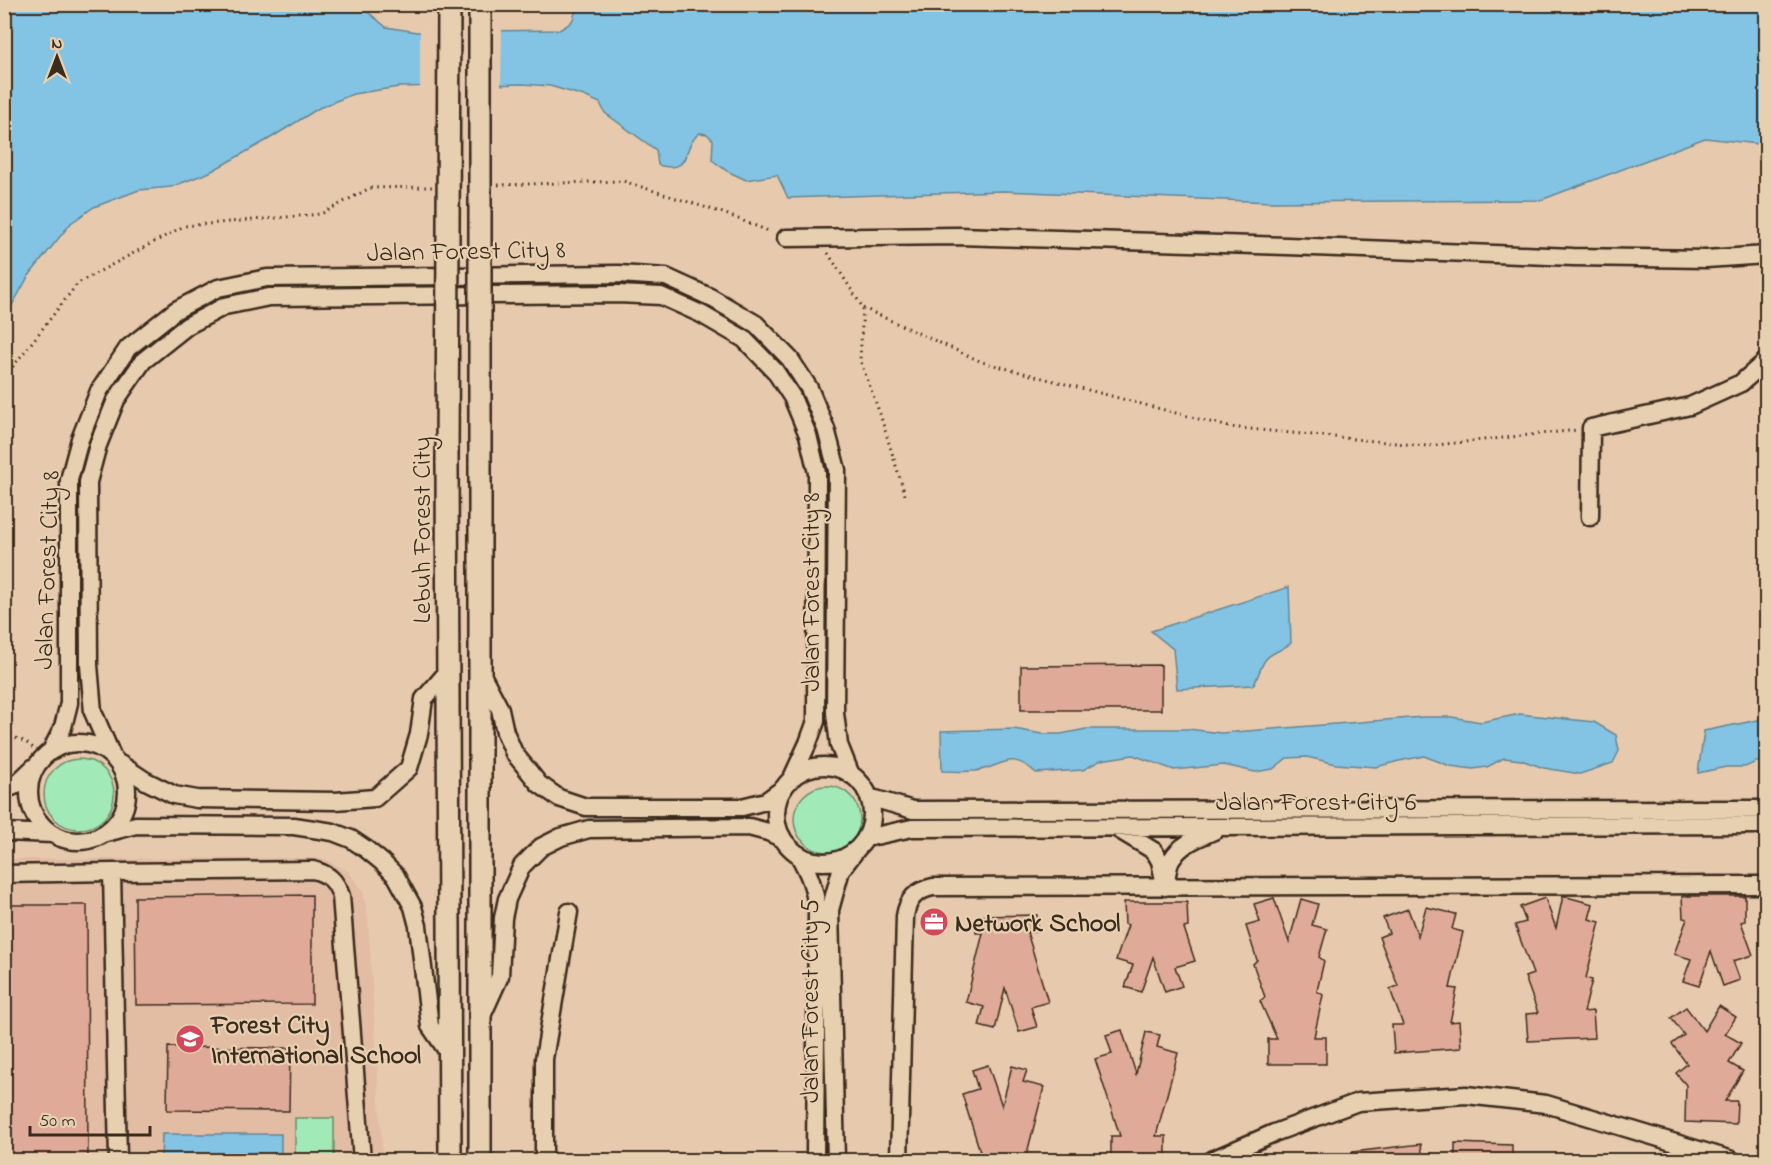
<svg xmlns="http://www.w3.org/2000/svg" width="1771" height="1165" viewBox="0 0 1771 1165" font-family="'Indie Flower',sans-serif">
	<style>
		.built { fill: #e2bda4 }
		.green { fill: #a1e9b7; stroke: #6e8a6a; stroke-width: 1.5 }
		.water { fill: #83c3e3; stroke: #668694; stroke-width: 1.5 }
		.pier { fill: #e7caad }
		.building { fill: #dfaa98; stroke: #3b2a1e; stroke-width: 1.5 }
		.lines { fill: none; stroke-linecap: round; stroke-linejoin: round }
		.minor-casing { stroke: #3b2a1e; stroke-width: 21 }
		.major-casing { stroke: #3b2a1e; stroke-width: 26 }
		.path { stroke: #3b2a1e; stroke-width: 3; stroke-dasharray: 1.5 4.5; stroke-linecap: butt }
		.minor { stroke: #e7d0b0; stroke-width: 16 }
		.major { stroke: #e7d0b0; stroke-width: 21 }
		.major-bridge-casing { stroke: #3b2a1e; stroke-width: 26; stroke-linecap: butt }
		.major-bridge { stroke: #e7d0b0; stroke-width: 21 }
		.labels { text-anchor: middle; stroke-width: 4.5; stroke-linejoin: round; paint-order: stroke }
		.street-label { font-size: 26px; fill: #3b2a1e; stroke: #e7d0b0 }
		.poi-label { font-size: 26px; font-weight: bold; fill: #3b2a1e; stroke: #e7d0b0; text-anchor: start }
	</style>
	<rect width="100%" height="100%" fill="#e7caad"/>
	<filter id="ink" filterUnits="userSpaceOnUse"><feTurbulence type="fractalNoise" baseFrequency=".0167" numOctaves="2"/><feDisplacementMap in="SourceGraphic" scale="12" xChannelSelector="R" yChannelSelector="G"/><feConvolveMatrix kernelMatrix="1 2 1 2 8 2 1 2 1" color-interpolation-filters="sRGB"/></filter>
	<g filter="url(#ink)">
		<path class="built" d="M302,858L325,859L348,871L363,891L368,918L383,1160H5L4,859Z"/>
		<path class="green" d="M44 794a35 35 0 1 1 70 0a35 35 0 1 1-70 0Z
			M794 819a33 33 0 1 1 66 0a33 33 0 1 1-66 0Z
			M295,1118H334V1160H295Z"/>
		<path class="water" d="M577,4L1766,5V145L1705,138L1541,200L1272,202L1003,191L788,198L777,175L746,180L727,171L712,160L713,140L707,134L700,133C680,146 694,175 658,165L656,150L605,113L600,103L584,96L550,86L523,84L399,87L353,94L319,108L269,139L210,172L171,187L139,190L94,207L71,223L50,249L28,277L5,318V5H364L368,12L386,27L417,32L559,30C575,21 573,21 577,4Z
			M1289,587L1291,643C1283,650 1272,652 1266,659C1260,666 1259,677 1253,685L1177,689L1173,649L1151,631Z
			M1520,714L1594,722L1616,735L1619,751L1613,763L1580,774L1544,768L1521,760L1504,758L1487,767L1473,769L1450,766L1424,756L1399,761L1376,767L1336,764L1307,757L1287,758L1273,769L1255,772L1224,765L1174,770L1133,755L1101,760L1083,770L1036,773C1009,749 1004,767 975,771C964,772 953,771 942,771L941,731L1014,729L1042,734H1061L1086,729H1188L1221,733L1423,717H1452L1481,722Z
			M1766,715V762H1756L1745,767H1726L1698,773L1704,731L1758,720Z
			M162,1134H281V1160H161Z"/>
		<path class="pier" d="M502,28L501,88L420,90V29Z"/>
		<path class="building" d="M1161,665V710H1021V666Z
			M312,895V1004L136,1005L135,897Z
			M1563,896L1593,904L1589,919L1600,922L1586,978L1592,980L1584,1012L1593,1011L1595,1038L1528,1041L1526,1014L1538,1013L1525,977L1533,974L1515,925L1526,922L1520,907L1545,898L1556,928Z
			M1682,896H1745V921L1741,922L1753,955L1733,961L1740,980L1723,986L1711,951L1699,986L1683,981L1691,959L1674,954L1687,919L1683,918Z
			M1274,898L1289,942L1301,899L1318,904L1312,925L1327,929L1319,957L1324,961L1317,991L1323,995L1314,1037H1326V1064H1268V1039H1277L1260,1001L1265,997L1253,964L1257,960L1246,926L1260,922L1254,904Z
			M1124,902H1187L1188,927L1184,928L1195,961L1175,967L1182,986L1165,992L1153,957L1141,992L1125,987L1133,965L1116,960L1128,925L1125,924Z
			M4,905H87L88,1161H4Z
			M1426,907L1456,914L1452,929L1463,932L1450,988L1457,989L1450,1022L1459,1021L1461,1048L1394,1053L1392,1025H1403L1390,989L1398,986L1379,937L1389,933L1383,918L1408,909L1418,936Z
			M1037,915V932H1027L1048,1002L1031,1007L1037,1027L1019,1032L1005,988L995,1030L979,1026L984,1007L966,1002L983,933H976V916Z
			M1719,1006L1736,1017L1725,1034L1741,1043L1729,1063L1743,1071L1725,1101H1737L1736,1124L1685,1122L1686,1085L1676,1073L1687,1064L1672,1044L1684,1035L1671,1018L1686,1007L1704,1031Z
			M1122,1030L1136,1074L1146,1032L1160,1035L1157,1047L1178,1053L1156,1136H1166V1156L1111,1157V1136H1120L1095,1059L1112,1054L1106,1035Z
			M168,1047L290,1048L289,1111L167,1110Z
			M988,1065L1002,1106L1012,1066L1027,1070L1023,1082L1044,1087L1025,1161H983L962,1094L978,1089L972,1070Z
			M1455,1143L1512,1145V1161H1455Z
			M1421,1144L1423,1161H1353V1152Z"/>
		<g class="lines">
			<g class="minor-casing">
				<path id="minor" d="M786,238L958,236L1287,246L1573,257L1706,259L1766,255
					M1590,517L1591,428L1690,406L1741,383L1766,361
					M480,671L500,709L505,732L514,753L539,784L559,798L586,807H742L766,801L784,788
					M29 792a49 49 0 1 1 98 0a49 49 0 1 1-98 0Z
					M51,751L63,727L69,703V480L80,439L99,391L128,348L176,310L218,288L267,278L619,274L666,277L710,297L756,324L790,359L809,388L826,429L837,470L835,713L839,745L851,775
					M112,756L93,712L89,665L88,482L98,445L116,400L143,361L187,326L225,306L269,297L618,294L661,296L701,314L744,339L775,371L792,397L808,435L817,473L816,721L808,743L791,780
					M120,764L146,781L174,795L197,799L335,801L375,798L409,768L419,734L424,699L450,669
					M776 814a48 48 0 1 1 96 0a48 48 0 1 1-96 0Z
					M4,790L14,786L34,767
					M869,797L913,810L1766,809
					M1116,828L1154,851L1160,861L1164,880
					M4,832L53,834
					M106,833L136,825L294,826L333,832L351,839L366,849L382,862L396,876L413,907L418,926L430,1026L450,1055
					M866,838L912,828L1766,825
					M798,854C809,873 815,888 817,910L815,1160
					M112,872L313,870C329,874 336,881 341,896L362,1160
					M4,874L112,872L118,1160
					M1165,887C1167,878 1167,866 1172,859C1181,843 1201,837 1216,830
					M481,1018L500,976L503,918L507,899L522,866L541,847L561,837L589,829L749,827L768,832L783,839
					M544,1160V1059L569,912
					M836,1160L830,910L841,870L857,849
					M899,1160L905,916C908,899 915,891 933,887L1766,885
					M1212,1160L1274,1133L1358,1102L1466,1095L1546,1104L1732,1160"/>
			</g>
			<g class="major-casing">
				<path id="major" d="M447,462L450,1160
					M480,462V1160"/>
			</g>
			<path class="path" d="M498,185L623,181L723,213L771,232
				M828,253L863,308L860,360L880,414L905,495
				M863,308L982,362L1229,427L1427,446L1577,430
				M4,401L8,373L78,283L184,226L321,214L370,188L432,187
				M4,736C16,737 27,741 35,750"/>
			<use href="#minor" class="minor"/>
			<use href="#major" class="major"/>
			<g class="major-bridge-casing">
				<path id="major-bridge" d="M447,462L449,4
					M480,462V4"/>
			</g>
			<use href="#major-bridge" class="major-bridge"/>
		</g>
	</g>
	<defs>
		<g id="office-disc" transform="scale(1.5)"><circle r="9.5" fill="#d1495b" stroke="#e7d0b0"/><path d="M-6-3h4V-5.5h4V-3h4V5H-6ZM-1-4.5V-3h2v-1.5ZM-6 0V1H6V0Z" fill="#fff"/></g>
		<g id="school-disc" transform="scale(1.5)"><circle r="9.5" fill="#d1495b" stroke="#e7d0b0"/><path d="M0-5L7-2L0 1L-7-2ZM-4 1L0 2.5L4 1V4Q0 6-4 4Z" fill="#fff"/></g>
	</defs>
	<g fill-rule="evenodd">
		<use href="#office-disc" x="934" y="922"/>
		<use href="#school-disc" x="190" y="1039"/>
	</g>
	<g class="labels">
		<g class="street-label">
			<text transform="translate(466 250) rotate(-1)" y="9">Jalan Forest City 8</text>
			<text transform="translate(421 530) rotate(-90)" y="9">Lebuh Forest City</text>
			<text transform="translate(46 570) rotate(-88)" y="9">Jalan Forest City 8</text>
			<text transform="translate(810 592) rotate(-90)" y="9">Jalan Forest City 8</text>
			<text x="1316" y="810">Jalan Forest City 6</text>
			<text transform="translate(809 1001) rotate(-90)" y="9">Jalan Forest City 5</text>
		</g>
		<g class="poi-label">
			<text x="955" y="931">Network School</text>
			<text x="211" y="1033">Forest City<tspan x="211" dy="30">International School</tspan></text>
		</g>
	</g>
	<rect width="1771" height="1165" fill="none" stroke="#e7d0b0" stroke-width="24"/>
	<rect x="12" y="12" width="1747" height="1141" fill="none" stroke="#3b2a1e" stroke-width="2" filter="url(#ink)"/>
	<g transform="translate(57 57)" stroke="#e7d0b0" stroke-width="4.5" paint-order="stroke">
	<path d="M0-4.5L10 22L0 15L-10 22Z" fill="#3b2a1e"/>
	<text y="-9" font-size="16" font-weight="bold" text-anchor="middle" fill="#3b2a1e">N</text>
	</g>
	<path d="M30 1126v9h120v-9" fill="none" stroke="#3b2a1e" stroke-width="3"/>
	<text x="39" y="1126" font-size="18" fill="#3b2a1e" stroke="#e7d0b0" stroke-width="4.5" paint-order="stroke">50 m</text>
</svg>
